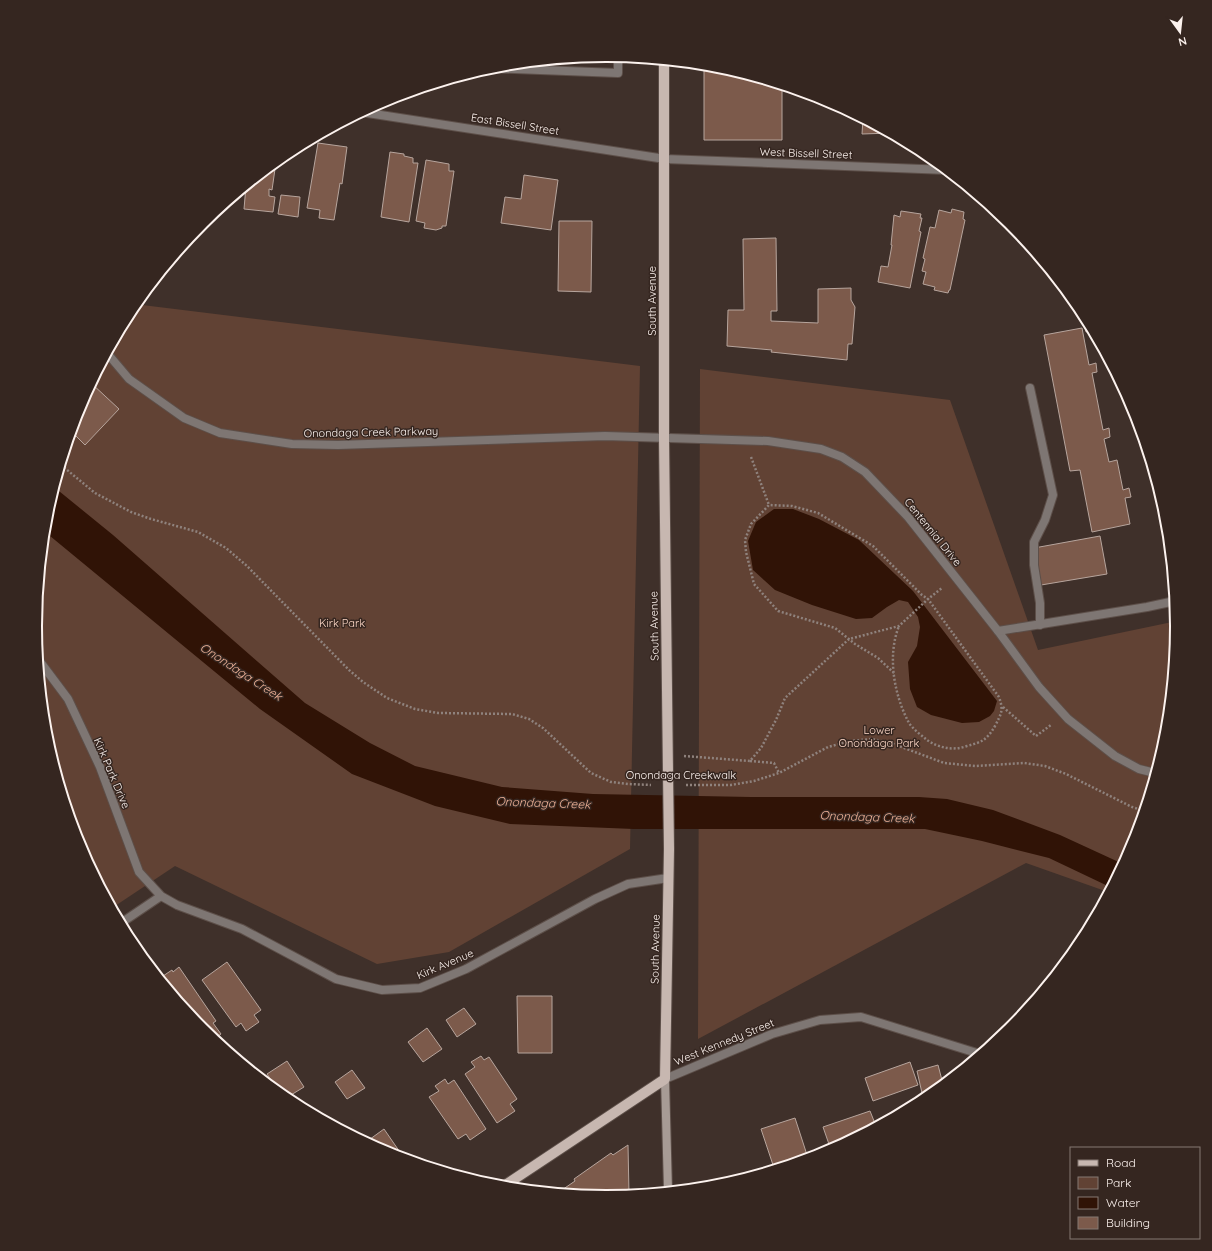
<svg xmlns="http://www.w3.org/2000/svg" width="1212" height="1251" viewBox="0 0 1212 1251" font-family="Quicksand,sans-serif">
	<style>
		.green { fill: #614234 }
		.water { fill: #301306 }
		.building { fill: #7c5a4b; stroke: #b7a59d }
		.lines { fill: none; stroke-linecap: round; stroke-linejoin: round }
		.service-casing { stroke: #5d4f49; stroke-width: 10 }
		.minor-casing { stroke: #5d4f49; stroke-width: 10 }
		.secondary-casing { stroke: #5d4f49; stroke-width: 10 }
		.primary-casing { stroke: #5d4f49; stroke-width: 12 }
		.path { stroke: #8f827d; stroke-width: 2.5; stroke-dasharray: 2 2; stroke-linecap: butt }
		.service { stroke: #7e7673; stroke-width: 8 }
		.minor { stroke: #7e7673; stroke-width: 8 }
		.secondary { stroke: #a79b95; stroke-width: 8 }
		.primary { stroke: #c7b7b0; stroke-width: 10 }
		.primary-bridge-casing { stroke: #5d4f49; stroke-width: 12; stroke-linecap: butt }
		.primary-bridge { stroke: #c7b7b0; stroke-width: 10 }
		.labels { text-anchor: middle; stroke-width: 3; stroke-linejoin: round; paint-order: stroke }
		.street-label { font-size: 11px; fill: #fcf2ee; stroke: #352620 }
		.park-label { font-size: 11px; fill: #fcd6c5; stroke: #352620 }
		.water-label { font-size: 12px; font-style: italic; fill: #f1b398; stroke: #352620 }
		.rim { fill: none; stroke: #fcf2ee; stroke-width: 2 }
	</style>
	<rect width="100%" height="100%" fill="#3f302a"/>
	<path class="green" d="M134,304L640,366L630,849L449,952L377,964L175,866L112,908L78,844L46,737L35,625L46,514L79,407L131,308Z
		M700,369L950,400L1038,650L1177,621V626L1166,737L1133,844L1108,892L1026,863L698,1039Z"/>
	<path class="water" d="M54,487L113,535L305,703L370,743L415,766L502,787L593,794L751,797H919L947,799L993,810L1060,835L1123,864L1110,887L1049,858L982,841L925,829H634L510,824L435,806L352,774L260,709L44,531L46,514Z
		M774,509H793L819,519L859,540L913,591L997,701L994,711L990,716L979,722L962,723L931,715L917,707L910,689L908,662L917,646L920,627L918,617L908,602L899,600L887,607L872,618L856,619L812,605L775,590L753,570L748,541L756,522Z"/>
	<path class="building" d="M704,68H725L735,71V75H746V74L782,85V140H704Z
		M863,118L891,133L862,134Z
		M318,143L347,147L342,184L340,183L334,220L319,218L320,210L307,208Z
		M390,152L404,154V156L413,158V163H418L409,222L381,217Z
		M426,160L449,164V171H454L446,226H442V228L436,230L424,228L425,223L416,221Z
		M276,162L272,190L269,189V196L275,197L273,212L244,209L246,186Z
		M524,175L558,180L551,230L501,223L505,197L521,199Z
		M281,195L300,197L298,217L278,214Z
		M952,209L964,212L963,219L965,220L950,290H949L948,293L934,290L935,287L923,284L926,272L922,271L925,259L923,258L930,227L935,228L939,210L951,213Z
		M901,211L921,214L920,218H922L919,231L921,232L910,288L878,282L881,266L888,267L892,245H891L894,215L900,217Z
		M559,221H592L591,292L558,291Z
		M776,238L777,311H771V321L818,323V289L851,288V300L855,307L852,344H848L847,360L771,352L772,350L727,346L728,310H744L743,239Z
		M1082,310L1093,331L1086,332Z
		M1082,328L1089,365L1096,363L1097,372L1092,373L1103,430L1109,428L1110,437L1104,439L1109,462L1117,460L1123,490L1129,488L1131,497L1125,498L1130,524L1092,532L1080,470L1070,471L1044,335Z
		M91,383L119,409L85,445L71,431L79,407Z
		M1100,536L1107,574L1041,585L1034,548Z
		M227,962L261,1010L254,1015L259,1022L246,1031L241,1023L236,1027L202,980Z
		M179,967L216,1021L213,1023L221,1034L214,1039L202,1029L160,978L172,970L173,972Z
		M517,996H552V1053H518Z
		M464,1008L476,1024L457,1037L446,1020Z
		M427,1028L442,1049L423,1062L408,1042Z
		M481,1056L484,1060L489,1057L517,1099L510,1104L515,1111L497,1123L465,1074L475,1067L471,1062Z
		M287,1061L304,1087L286,1098L279,1092L267,1074Z
		M910,1062L918,1085L873,1101L865,1078Z
		M938,1065L943,1084L936,1090L922,1093L917,1071Z
		M352,1070L365,1088L347,1099L335,1082Z
		M445,1079L448,1084L454,1080L486,1129L470,1140L466,1134L458,1139L429,1097L439,1091L435,1086Z
		M870,1111L876,1126L831,1150L823,1127Z
		M795,1118L808,1158L774,1168L761,1129Z
		M384,1129L404,1158L387,1153L366,1142Z
		M628,1145L629,1194L606,1196L559,1192L575,1181L574,1179L611,1153L613,1155Z"/>
	<g class="lines">
		<g class="service-casing">
			<path id="service" d="M487,68L618,73V56
				M1030,388L1053,495L1045,520L1034,542V565L1040,603V625
				M998,631L1039,687L1068,719L1115,756L1139,769L1155,773"/>
		</g>
		<g class="minor-casing">
			<path id="minor" d="M361,112L665,159L947,170
				M107,353L129,379L184,418L220,433L292,444L338,445L605,436L768,441L821,449L842,457L865,472L908,517L998,631L1147,607L1175,601
				M38,659L68,699L100,767L139,872L161,896
				M121,923L161,896L177,905L242,929L336,979L382,990L420,988L466,969L595,899L628,884L668,878
				M665,1079L772,1034L820,1020L861,1017L980,1054"/>
		</g>
		<g class="secondary-casing">
			<path id="secondary" d="M665,1079L668,1190"/>
		</g>
		<g class="primary-casing">
			<path id="primary" d="M664,60V438L668,773
				M504,1186L665,1079L669,849"/>
		</g>
		<path class="path" d="M751,457L769,505
			M61,465L95,493L131,512L151,519L198,532L226,548L247,566L349,670L363,682L387,698L415,709L438,713L512,714L529,719L543,728L591,773L611,782L628,784L651,785
			M894,673L878,658L855,644L835,628L778,611L754,584L746,552L745,540L751,524L769,505L792,506L818,513L873,546L922,595L928,599L999,697C1004,711 1001,714 995,726C987,740 982,742 967,746C953,751 939,748 927,740C921,735 913,729 909,723C894,695 887,656 899,626
			M1003,707L1036,736L1051,725
			M684,756L750,761L761,748L776,720L785,698L849,639L899,626L928,599L942,588
			M750,761L774,763L779,773
			M686,785H731L754,781L779,773L828,747L850,741L872,739L891,743L944,763L975,766L1024,763L1045,766L1066,774L1132,807L1144,811"/>
		<use href="#service" class="service"/>
		<use href="#minor" class="minor"/>
		<use href="#secondary" class="secondary"/>
		<use href="#primary" class="primary"/>
		<g class="primary-bridge-casing">
			<path id="primary-bridge" d="M668,773L669,849"/>
		</g>
		<use href="#primary-bridge" class="primary-bridge"/>
	</g>
	<g class="labels">
		<g class="street-label">
			<text transform="translate(515 124) rotate(9)" y="4">East Bissell Street</text>
			<text transform="translate(806 153) rotate(2)" y="4">West Bissell Street</text>
			<text transform="translate(652 301) rotate(-90)" y="4">South Avenue</text>
			<text transform="translate(371 432) rotate(-1)" y="4">Onondaga Creek Parkway</text>
			<text transform="translate(933 532) rotate(51)" y="4">Centennial Drive</text>
			<text transform="translate(654 626) rotate(-91)" y="4">South Avenue</text>
			<text transform="translate(112 773) rotate(67)" y="4">Kirk Park Drive</text>
			<text x="681" y="779">Onondaga Creekwalk</text>
			<text transform="translate(655 949) rotate(-89)" y="4">South Avenue</text>
			<text transform="translate(445 964) rotate(-23)" y="4">Kirk Avenue</text>
			<text transform="translate(724 1042) rotate(-22)" y="4">West Kennedy Street</text>
		</g>
		<g class="park-label">
			<text x="342" y="627">Kirk Park</text>
			<text x="879" y="734">Lower<tspan x="879" dy="13">Onondaga Park</tspan></text>
		</g>
		<g class="water-label">
			<text transform="translate(241 672) rotate(33)" y="4">Onondaga Creek</text>
			<text transform="translate(543 803) rotate(2)" y="4">Onondaga Creek</text>
			<text transform="translate(867 817) rotate(2)" y="4">Onondaga Creek</text>
		</g>
	</g>
	<path d="M0 0H1212V1251H0ZM42 626a564 564 0 1 1 1128 0a564 564 0 1 1-1128 0Z" fill="#352620" fill-rule="evenodd"/>
	<path class="rim" d="M42 626a564 564 0 1 1 1128 0a564 564 0 1 1-1128 0Z"/>
	<rect x="1070" y="1147" width="130" height="92" fill="#352620" stroke="#857872"/>
	<rect x="1078" y="1160" width="20" height="6" fill="#c7b7b0" stroke="#857872"/>
	<text x="1106" y="1167" font-size="12" fill="#fcf2ee">Road</text>
	<rect x="1078" y="1177" width="20" height="12" fill="#614234" stroke="#857872"/>
	<text x="1106" y="1187" font-size="12" fill="#fcf2ee">Park</text>
	<rect x="1078" y="1197" width="20" height="12" fill="#301306" stroke="#857872"/>
	<text x="1106" y="1207" font-size="12" fill="#fcf2ee">Water</text>
	<rect x="1078" y="1217" width="20" height="12" fill="#7c5a4b" stroke="#857872"/>
	<text x="1106" y="1227" font-size="12" fill="#fcf2ee">Building</text>
	<g transform="translate(1180 32) rotate(165)" stroke="#352620" stroke-width="3" paint-order="stroke">
	<path d="M0-3L7 15L0 10L-7 15Z" fill="#fcf2ee"/>
	<text y="-6" font-size="11" font-weight="bold" text-anchor="middle" fill="#fcf2ee">N</text>
	</g>
</svg>
